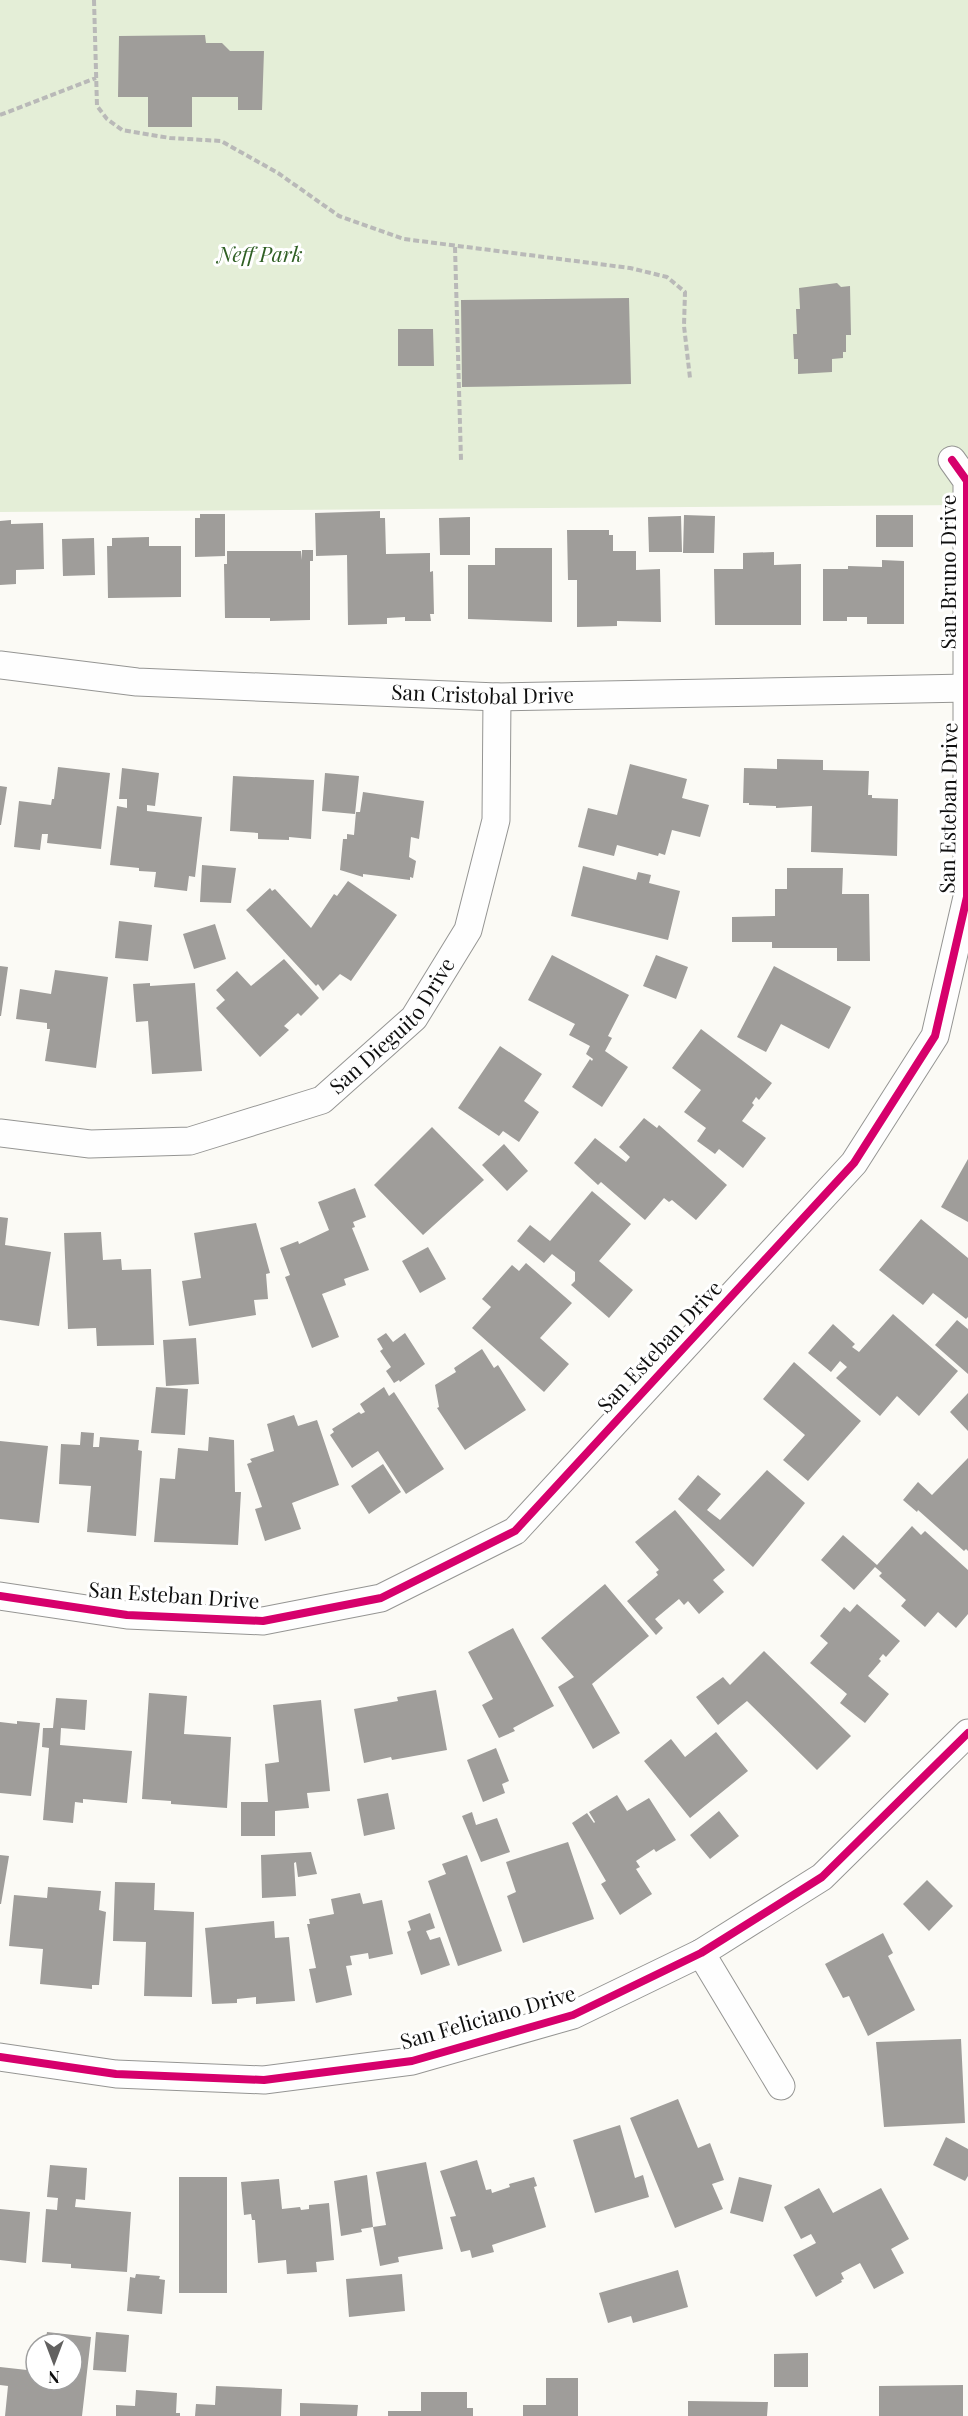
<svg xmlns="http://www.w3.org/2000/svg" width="968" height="2416" viewBox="0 0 968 2416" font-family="'Playfair Display',serif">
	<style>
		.green { fill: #e4eed7 }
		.building { fill: #9f9d9a }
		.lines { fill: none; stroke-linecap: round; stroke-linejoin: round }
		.street-casing { stroke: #959593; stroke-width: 29 }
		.path { stroke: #b9b9b8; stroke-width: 4; stroke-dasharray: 6 3; stroke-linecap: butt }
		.street { stroke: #fefefe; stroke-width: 27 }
		.cycleway-casing { stroke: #fff; stroke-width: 11 }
		.cycleway { stroke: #d6006c; stroke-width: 8 }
		.labels { text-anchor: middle; stroke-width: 6; stroke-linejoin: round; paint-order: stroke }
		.park-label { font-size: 21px; font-style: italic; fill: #306025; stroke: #fff }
		.street-label { font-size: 21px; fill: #0f0f0f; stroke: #fff }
	</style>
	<rect width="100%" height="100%" fill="#fbfaf5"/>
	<path class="green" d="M0,0H968V505L0,512Z"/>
	<path class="building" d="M205,35L206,43H222L230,51H264L262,110H238V97H192V127H148V97H118L119,36Z
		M837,283L841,287L850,286L851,335H846V352H843V358L832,359V372L798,374V359H794L793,334H797L796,309H800L799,288Z
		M629,298L631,384L462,387L461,300Z
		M398,329H433L434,366H398Z
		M380,511V518H385L386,554L430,553V572L433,571L434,614H430L431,621H405V617L387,618V624L348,625L347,555L316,556L315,513Z
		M200,514H225V556L195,557V518H200Z
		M684,515L715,516L714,553H683Z
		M876,515H913V547H876Z
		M681,516L682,552H649L648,517Z
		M470,517V555H440L439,518Z
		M11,520V524L43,523L44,569L16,570V584L0,585V521Z
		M567,530H609V535H613V551H636V570L660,569L661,622L617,621V626L577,627V580H568Z
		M149,537V546H181V597L108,598L107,546H112V538Z
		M94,538L95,575L63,576L62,539Z
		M495,548H552V622L468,619V565H495Z
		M302,550H313V561H310V620L270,621V618H225L224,564H227V551H301L302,560Z
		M774,552V565L801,564V625H715L714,569H743V553Z
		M882,560L904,561V624H867V617H847V621H823V569H848V566L882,567Z
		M777,759L823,760V770L869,771L868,795H872V798L898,799L897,856L811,852L812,806L776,808V806L749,805V803H743L744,768L777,769Z
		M630,764L687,779L682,798L709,805L700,837L672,830L665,855L659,853L658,856L617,845L614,856L578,847L588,808L617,815Z
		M58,767L110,773L101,849L47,843L48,834H42L40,850L14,847L19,801L51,805L52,799H54Z
		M122,768L159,773L155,806L147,805V811L202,817L195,877L189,876L187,891L154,887L156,872L139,871V868L110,865L117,806L127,808V799H119Z
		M325,773L359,776L355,814L322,811Z
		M233,776L314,780L311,839L289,837V840L258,839V833L230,831Z
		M0,786L7,787L1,825H0Z
		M363,792L424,801L419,839L411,837L409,857L416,861L413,878L410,877V880L363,874V877L340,870L343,839H347V834L354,835L356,812H360Z
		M202,865L236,868L231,903L200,902Z
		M583,866L636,880L638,872L651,875L649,883L680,891L668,940L571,916Z
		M787,868H843L842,894H869L870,961H837V948H772V942H732V917L775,916V889H787Z
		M348,881L397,915L351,981L340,974L323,991L318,984L316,986L246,910L270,888L272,891L275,889L311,928L334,894L337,896Z
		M119,921L152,925L148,961L115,958Z
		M215,924L226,959L194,969L183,934Z
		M552,955L629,995L608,1036L612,1038L605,1051L628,1067L602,1107L572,1087L590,1059L592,1061L593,1059L586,1054L590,1046L569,1035L575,1024L528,1000Z
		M656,955L688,967L676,999L643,986Z
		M284,959L319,998L301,1016L298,1013L284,1026L289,1030L260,1057L216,1008L225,1000L216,990L237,971L251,986Z
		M0,966L8,967L1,1016H0Z
		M774,966L851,1007L829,1049L781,1024L766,1052L737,1037Z
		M55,970L108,977L96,1068L45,1061L50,1029H47V1023L16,1019L20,989L51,994Z
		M150,983V986L195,983L202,1071L152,1074L148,1021L136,1022L133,984Z
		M701,1029L772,1083L759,1100L756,1097L752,1103L754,1105L742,1121L766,1138L743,1168L719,1149L715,1154L697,1141L706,1128L684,1112L701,1090L672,1068Z
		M500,1046L542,1074L524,1101L539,1112L519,1142L503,1131L499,1136L458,1108Z
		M644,1118L657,1128L659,1125L727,1185L696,1220L672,1200L669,1202L664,1198L645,1220L601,1182L598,1185L574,1163L595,1138L626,1162L630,1157L619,1147Z
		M432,1127L484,1180L423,1235L374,1185Z
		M504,1144L528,1171L507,1191L482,1165Z
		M968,1159V1222L941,1207Z
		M355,1188L366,1217L353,1222L355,1227L352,1228L369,1270L344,1279L346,1285L322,1294L339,1337L312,1348L285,1277L290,1275L280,1248L298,1241L299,1244L329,1230L318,1202Z
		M592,1191L631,1224L599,1261L633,1290L609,1318L571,1285L575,1281V1272L552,1254L544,1263L517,1241L530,1225L550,1241Z
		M0,1217L8,1218L5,1245L51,1252L39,1326L0,1320Z
		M921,1219L968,1258V1317L966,1319L933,1293L923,1305L879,1270Z
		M256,1223L270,1273L266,1274L268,1299L254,1300L256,1315L189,1326L182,1281L201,1278L194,1233Z
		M101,1232L103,1260L121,1259L122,1270L151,1269L154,1345L97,1346L96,1328L68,1329L64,1233Z
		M428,1247L446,1279L420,1293L402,1261Z
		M526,1263L572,1303L540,1338L569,1364L544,1392L472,1328L491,1307L482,1299L512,1265L519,1271Z
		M893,1314L958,1371L919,1416L897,1396L880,1416L836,1378L847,1367L840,1361L831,1372L808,1353L833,1324L855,1344L852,1347L859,1352Z
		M957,1320L968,1329V1374L935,1345Z
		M386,1333L393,1342L405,1333L425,1364L400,1382L399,1380L394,1383L386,1371L391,1367L380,1351L383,1349L377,1339Z
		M196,1338L199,1384L166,1386L163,1340Z
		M482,1349L494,1368L498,1365L526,1410L465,1450L437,1408L439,1407L435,1385L456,1372L454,1368Z
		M794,1362L861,1421L808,1481L783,1460L805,1435L763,1399Z
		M156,1387L188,1389L185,1435L151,1433Z
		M384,1387L389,1396L394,1392L444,1469L406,1494L378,1451L352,1468L330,1435L334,1432L332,1429L359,1412L361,1414L365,1412L360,1404Z
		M968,1393V1431L950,1412Z
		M294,1415L298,1426L317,1420L339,1485L292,1503L301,1529L265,1541L255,1509L262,1507L247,1464L252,1462L250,1459L274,1451L267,1424Z
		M81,1432L94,1433L93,1447H99L100,1437L139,1440L138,1450L142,1451L136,1536L87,1532L91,1486L59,1484L61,1444L80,1445Z
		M209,1437L234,1440L235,1492H241L238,1545L154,1542L160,1478L175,1479L178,1448L208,1451Z
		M0,1441L48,1446L39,1523L0,1519Z
		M968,1458V1551L966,1549L964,1551L918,1510L917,1512L903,1500L918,1482L932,1495Z
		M383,1464L401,1492L369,1514L351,1486Z
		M767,1470L805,1503L753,1567L678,1499L698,1475L721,1494L707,1510L720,1520Z
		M675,1510L725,1570L713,1580L724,1592L699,1614L688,1601L684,1605L679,1599L655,1619L663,1628L656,1635L627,1601L658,1575L656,1572L659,1570L635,1542Z
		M912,1526L921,1535L925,1531L968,1570V1614L956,1628L938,1612L925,1627L901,1606L906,1600L879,1576L882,1573L875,1567L854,1590L821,1560L843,1535L877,1565Z
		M605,1584L649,1636L592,1684L620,1733L593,1749L558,1687L574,1677L541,1638Z
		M857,1604L900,1641L886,1657L883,1654L879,1659L881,1661L868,1676L889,1694L865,1723L840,1703L847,1694L810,1663L828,1643L820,1636L844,1607L850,1612Z
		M513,1628L554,1706L513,1728L515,1731L499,1738L482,1705L493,1699L468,1652Z
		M764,1651L851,1736L817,1770L747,1701L718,1725L696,1697L723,1677L730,1685Z
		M436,1690L447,1750L392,1760L391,1757L364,1763L354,1709L398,1701L397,1697Z
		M149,1693L187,1696L184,1734L231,1737L227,1808L171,1804V1801L142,1799Z
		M56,1698L87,1700L85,1730L61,1728L60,1745L132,1751L127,1803L83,1799V1803L75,1802L73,1823L43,1820L49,1748L42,1747L43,1728H53Z
		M321,1700L330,1791L307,1793L309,1808L275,1811V1836H241V1802H268L265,1764L279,1762L273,1705Z
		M17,1721L40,1723L31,1796L0,1793V1722L17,1724Z
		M716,1732L748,1771L690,1818L644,1761L671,1739L685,1757Z
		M496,1748L509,1781L502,1784L505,1793L483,1802L467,1760Z
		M388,1793L395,1829L364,1836L357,1799Z
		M617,1795L627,1811L649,1798L676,1840L656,1852L654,1849L636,1861L640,1867L636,1869L652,1894L620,1915L601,1884L606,1881L572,1823L587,1813L594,1823L595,1822L589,1812Z
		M719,1811L739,1836L710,1859L690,1835Z
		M472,1812L476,1825L497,1818L510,1852L481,1862L462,1816Z
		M568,1842L594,1919L523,1943L507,1896L516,1892L506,1862Z
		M311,1852L317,1874L298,1877L296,1862L294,1863L296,1896L262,1898L261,1855Z
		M0,1855L9,1856L1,1904H0Z
		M467,1855L502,1951L458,1966L428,1881L446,1874L442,1864Z
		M927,1880L953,1906L929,1931L903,1904Z
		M115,1882L155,1883L154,1910L194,1912L192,1997L144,1996L146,1942L113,1941Z
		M48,1887L101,1891L99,1910L106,1912L99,1985H92V1989L40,1984L43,1949L9,1946L14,1895L47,1898Z
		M360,1893L363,1904L382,1900L393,1954L369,1959L368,1953L350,1956L352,1965L346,1966L352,1995L316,2003L309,1969L316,1968L307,1924H310L309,1919L334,1914L331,1899Z
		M430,1913L435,1928L426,1931L430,1940L440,1937L450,1965L421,1975L407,1932L411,1930L408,1921Z
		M274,1921L275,1938L289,1937L295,2001L256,2004V1997L237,1999V2003L212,2004L205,1928Z
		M883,1933L893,1953L888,1956L915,2010L868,2036L849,1996L843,1998L825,1964Z
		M961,2039L965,2123L884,2127L876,2042Z
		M678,2099L698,2148L710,2143L724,2180L712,2184L723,2209L675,2228L630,2118Z
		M620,2125L635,2178L643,2175L649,2197L595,2213L573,2140Z
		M946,2137L968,2149V2176L965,2181L933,2165Z
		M477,2160L486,2190L491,2189L492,2193L510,2187L509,2184L534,2177L537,2186L534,2187L546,2227L492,2245L494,2252L472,2258L470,2250L461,2252L450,2217L456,2216L440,2171Z
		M426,2162L443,2249L398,2257L399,2262L380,2266L373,2227L386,2225L376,2172Z
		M50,2165L87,2168L85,2200L76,2199L75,2207L131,2212L127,2272L71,2268V2264L42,2262L46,2209L57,2210L58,2198L47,2197Z
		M367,2175L373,2227L361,2229L362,2232L341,2236L334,2181Z
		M179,2177H227V2293H179Z
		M739,2177L772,2185L763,2222L730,2213Z
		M279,2179L282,2209L300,2207L301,2210L309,2209V2205L329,2203L334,2260L316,2262L317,2272L287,2274L286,2260L258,2263L255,2220H252L251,2214L244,2215L241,2182Z
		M819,2188L833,2213L881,2188L909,2239L891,2249L904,2273L874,2289L860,2263L841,2273L844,2279L841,2280L842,2282L816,2297L793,2255L816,2243L811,2234L801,2239L784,2207Z
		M0,2209L30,2212L26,2263L0,2260Z
		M678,2270L688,2307L633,2323L631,2316L608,2323L599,2293Z
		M136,2274L160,2276L159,2279L165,2280L162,2314L127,2311L130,2277L135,2278Z
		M402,2274L405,2311L349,2317L346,2279Z
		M47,2332L91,2337L82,2416H5L8,2386L0,2385V2367L36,2371V2380H72V2344H45Z
		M96,2332L129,2335L126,2372L93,2370Z
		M808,2353V2387H774V2354Z
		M546,2378H578V2416H523V2405H546Z
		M963,2385V2416H879V2386Z
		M216,2386L282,2389L281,2416H195L196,2404L215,2405Z
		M136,2390L177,2393L176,2413H180V2416H116V2405L135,2406Z
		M421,2392H467V2408H473V2416H388V2411H421Z
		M688,2401L768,2402L767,2416H688Z
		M300,2403L358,2405L357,2416H300Z"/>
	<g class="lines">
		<g class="street-casing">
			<g id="street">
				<path id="s1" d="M0,665L137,682L497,697L968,688"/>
				<path id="s2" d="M0,1133L90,1144L190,1141L322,1100L414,1018L468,930L496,820L497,697"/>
				<path d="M0,1596L127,1615L263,1621L381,1598L515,1531L854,1163L935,1036L967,897V481L952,460"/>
				<path d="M701,1953L781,2086"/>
				<path d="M0,2057L116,2074L264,2080L412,2061L573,2015L701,1953L822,1877L968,1733"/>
			</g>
		</g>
		<path class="path" d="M94,0L97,106L107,119L122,130L170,138L221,141L278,173L339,216L404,239L630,268L667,277L685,292L684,326L690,378
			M0,115L96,78
			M455,247L461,460"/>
		<use href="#street" class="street"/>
		<g class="cycleway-casing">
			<path id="cycleway" d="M0,1596L127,1615L263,1621L381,1598L515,1531L854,1163L935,1036L967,897V481L952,460
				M0,2057L116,2074L264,2080L412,2061L573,2015L701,1953L822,1877L968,1733"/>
		</g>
		<use href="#cycleway" class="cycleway"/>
	</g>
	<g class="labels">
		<g class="park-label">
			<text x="260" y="262">Neff Park</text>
		</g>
		<g class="street-label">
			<text transform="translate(949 572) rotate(-90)" y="7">San Bruno Drive</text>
			<text dy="7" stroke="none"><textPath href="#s1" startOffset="484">San Cristobal Drive</textPath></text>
			<text transform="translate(949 808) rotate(-89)" y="7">San Esteban Drive</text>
			<text dy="7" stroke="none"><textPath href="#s2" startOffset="432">San Dieguito Drive</textPath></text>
			<text transform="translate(660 1347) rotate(-47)" y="7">San Esteban Drive</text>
			<text transform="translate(174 1596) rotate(4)" y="7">San Esteban Drive</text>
			<text transform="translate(488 2018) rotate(-16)" y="7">San Feliciano Drive</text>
		</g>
	</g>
	<g transform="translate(54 2362) rotate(180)"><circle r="28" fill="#ffffff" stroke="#9f9f9f" stroke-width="1.5"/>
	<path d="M0-4.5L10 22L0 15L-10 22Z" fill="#626160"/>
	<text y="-9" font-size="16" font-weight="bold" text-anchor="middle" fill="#0f0f0f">N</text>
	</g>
</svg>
